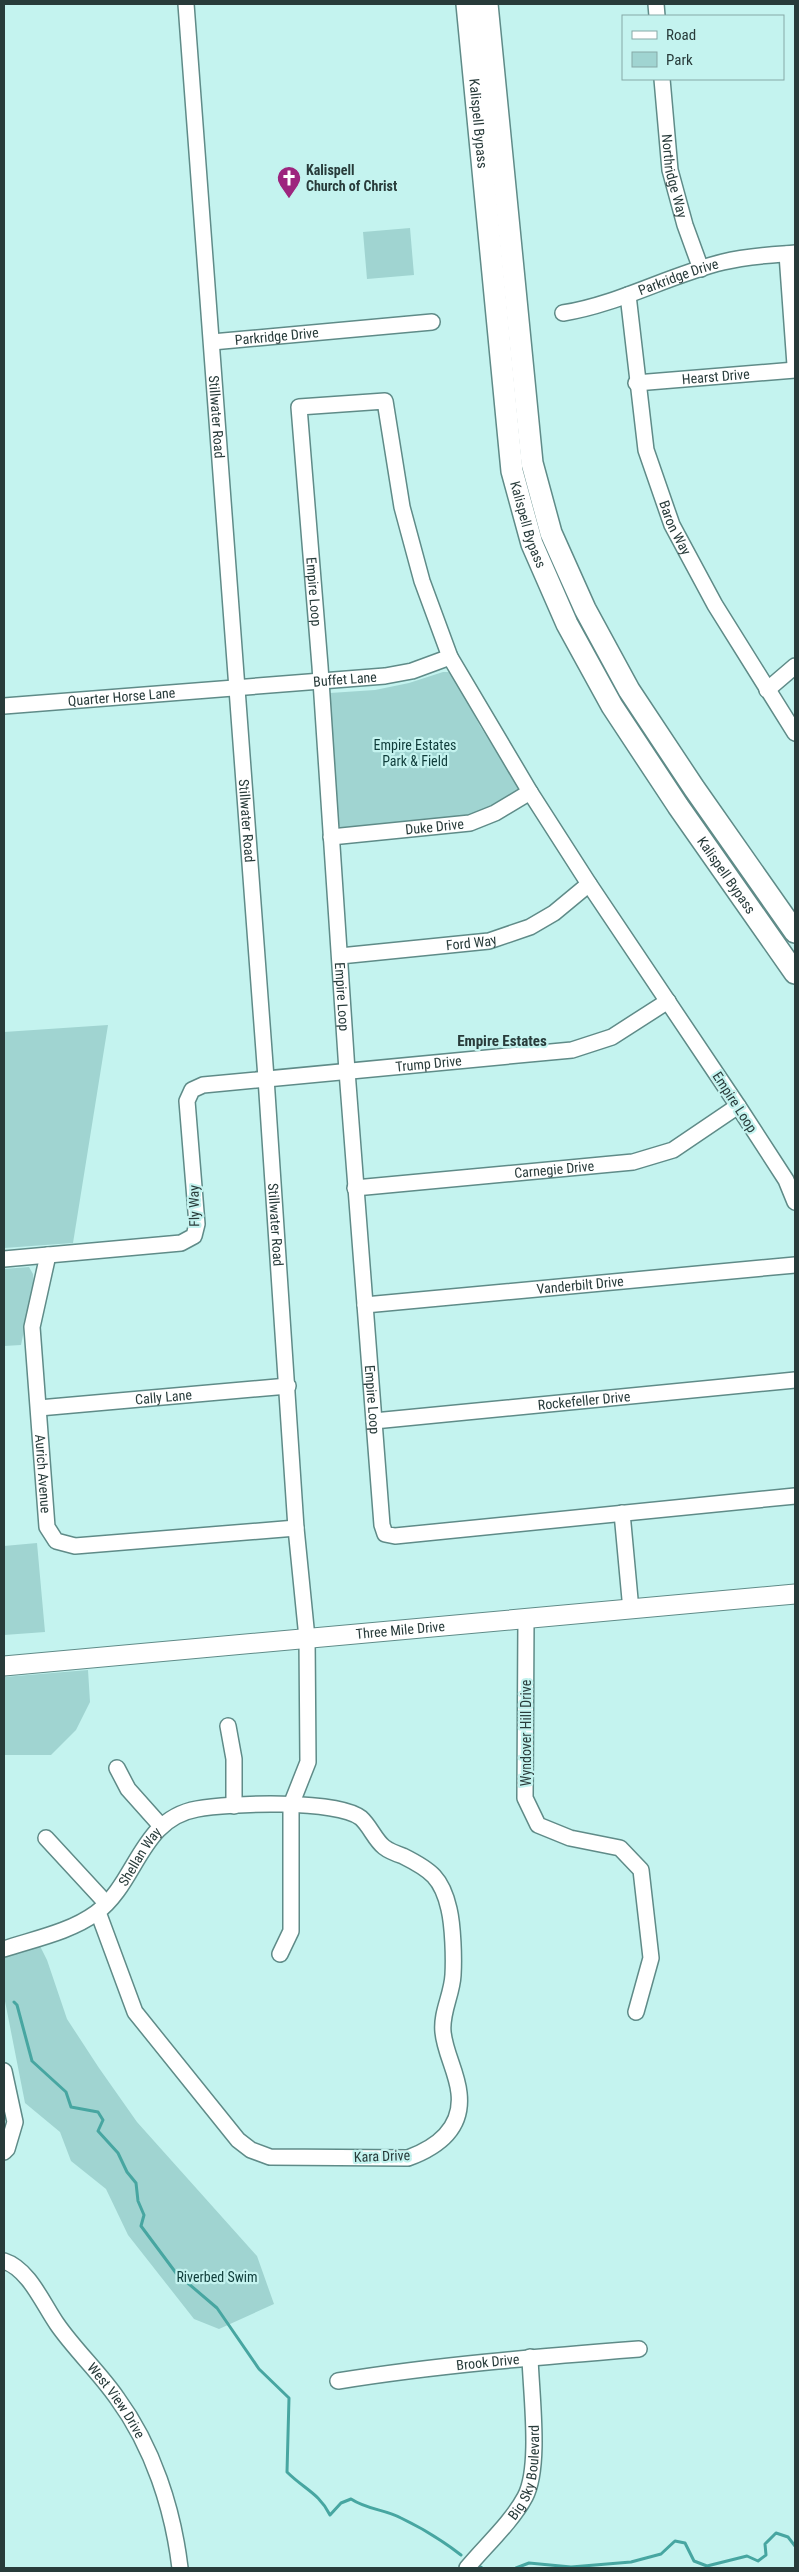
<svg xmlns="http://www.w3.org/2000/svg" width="799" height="2572" viewBox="0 0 799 2572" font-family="'Roboto Condensed',sans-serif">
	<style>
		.green { fill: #a0d4d1 }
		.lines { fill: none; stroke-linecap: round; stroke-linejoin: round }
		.stream { stroke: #47a6a1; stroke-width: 3 }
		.minor-casing { stroke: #5f8b88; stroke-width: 18 }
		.major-casing { stroke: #5f8b88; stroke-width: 21 }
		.highway-casing { stroke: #5f8b88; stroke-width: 24 }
		.minor { stroke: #fff; stroke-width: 15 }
		.major { stroke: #fff; stroke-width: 19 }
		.highway { stroke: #fff; stroke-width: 21 }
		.labels { text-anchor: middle; stroke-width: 4.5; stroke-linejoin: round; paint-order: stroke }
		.street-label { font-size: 14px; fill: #283b3a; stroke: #c4f3ef }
		.poi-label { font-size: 14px; font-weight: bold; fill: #283b3a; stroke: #c4f3ef; text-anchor: start }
		.park-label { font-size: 14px; fill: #0f3c3a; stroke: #c4f3ef }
		.neighbourhood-label { font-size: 15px; font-weight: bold; fill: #283b3a; stroke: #c4f3ef }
	</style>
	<rect width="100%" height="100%" fill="#c4f3ef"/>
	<path class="green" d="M410,228L414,275L367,279L363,232Z
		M443,672H451L453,674L480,726L520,788L519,793L483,814L343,830L339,826L330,693L375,690L409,683Z
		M108,1025L73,1243L4,1248V1032Z
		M29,1267L33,1274L34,1283L21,1345L4,1346V1269Z
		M37,1543L45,1632L4,1635V1546Z
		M88,1670L90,1702L76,1730L51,1755H4V1677Z
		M40,1946L47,1960L67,2019L99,2068L137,2122L257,2256L274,2304L219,2329L194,2319L128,2235L106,2189L71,2161L60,2132L25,2103L4,1996V1957Z"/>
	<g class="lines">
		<path class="stream" d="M14,2002L17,2005L32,2061L66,2092L71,2107L98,2112L103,2120L98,2131L118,2153L127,2172L136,2183L138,2201L144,2215L141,2226L176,2273L217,2308L259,2369L289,2398L287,2472C304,2489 319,2493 330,2515L341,2503L351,2499C368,2510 384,2509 401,2518C422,2528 443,2541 461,2555
			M479,2566L482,2568
			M516,2568L529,2563L571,2567L631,2562L661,2554L675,2541L685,2543L694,2561L707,2566L747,2556L758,2561L766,2555L765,2544L776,2533L788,2537L795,2546"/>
		<g class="minor-casing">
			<g id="minor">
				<path id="s1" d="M186,4L266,1078L296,1528L307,1638L308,1762L291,1805V1931L280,1954"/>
				<path d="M656,4L657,16"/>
				<path id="s2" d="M662,79L670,170L685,225L701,269"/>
				<path d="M787,254L795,365"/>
				<path id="s3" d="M628,295L646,450L672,525L715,605L795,733"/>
				<path id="s4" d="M563,313C619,304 669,275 723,262C747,256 771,255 795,253"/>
				<path id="s5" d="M212,342L432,322"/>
				<path id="s6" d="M636,383L795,370"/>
				<path d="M767,690L795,666"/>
				<path id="s7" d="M4,706L385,676L412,671L450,657"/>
				<path id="s8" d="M331,837L470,823L495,813L530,792"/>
				<path id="s9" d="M340,956L489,941L530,927L554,913L589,884"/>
				<path id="s10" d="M355,1188L633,1162L673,1150L738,1106"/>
				<path id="s11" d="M795,1202L786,1180L738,1106L589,884L530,792L450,657L422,581L402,507L385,401L299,407L320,666L347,1071L382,1525L385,1534L395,1536L795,1496"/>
				<path id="s12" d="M48,1255L32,1327L47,1527L56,1541L75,1546L296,1528"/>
				<path id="s13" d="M4,1259L181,1243L194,1236L197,1224L187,1101L192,1090L203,1085L572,1050L612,1037L668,1001"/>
				<path id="s14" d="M365,1305L795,1265"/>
				<path id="s15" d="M39,1408L288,1386"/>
				<path id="s16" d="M374,1421L795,1380"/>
				<path d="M622,1513L631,1610"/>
				<path d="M526,1618L525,1798L538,1825L570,1838L620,1848L641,1870L651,1958L636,2012"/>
				<path d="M228,1726L234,1759V1806"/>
				<path d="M117,1768L128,1789L161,1826"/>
				<path d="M46,1838L106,1903"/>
				<path id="s17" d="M4,1949C34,1939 70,1932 96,1913C137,1883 140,1819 197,1809C228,1803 338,1799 361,1818C370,1826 375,1840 384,1847C389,1851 397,1854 403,1856C431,1870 442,1878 449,1909C453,1926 454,1958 453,1975C452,1995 441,2012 443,2032C445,2053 457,2072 459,2093C463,2128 438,2147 408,2158L270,2157L251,2150L238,2140L135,2012L98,1912"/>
				<path d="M4,2071L15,2122L7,2149L4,2152"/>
				<path id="s18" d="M4,2261C29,2269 43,2304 57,2324C75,2350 99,2372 117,2398C153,2447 173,2509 180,2568"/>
				<path id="s19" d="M338,2381C437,2365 538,2357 639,2349"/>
				<path id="s20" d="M467,2568C485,2546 511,2523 525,2497C541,2467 531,2394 530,2357"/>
			</g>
		</g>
		<g class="major-casing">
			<g id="major">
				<path id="s21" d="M4,1666L795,1594"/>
			</g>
		</g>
		<g class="highway-casing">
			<g id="highway">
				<path id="s22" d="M467,4L512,471L532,544L567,624L612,706L678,806L795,973"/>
				<path d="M487,4L532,463L551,533L585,609L629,690L694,788L795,932"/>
			</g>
		</g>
		<use href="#minor" class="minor"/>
		<use href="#major" class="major"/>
		<use href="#highway" class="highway"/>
	</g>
	<defs>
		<g id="church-pin" transform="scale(1.25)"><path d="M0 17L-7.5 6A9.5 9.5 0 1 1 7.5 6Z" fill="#9d257e" stroke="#c4f3ef"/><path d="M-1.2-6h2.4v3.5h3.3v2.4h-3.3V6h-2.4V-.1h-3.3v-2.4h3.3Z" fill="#fff"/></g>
	</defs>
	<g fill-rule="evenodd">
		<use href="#church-pin" x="289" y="178"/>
	</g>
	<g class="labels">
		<g class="street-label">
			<text dy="5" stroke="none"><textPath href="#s22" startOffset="120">Kalispell Bypass</textPath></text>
			<text dy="5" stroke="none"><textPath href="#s2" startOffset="98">Northridge Way</textPath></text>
			<text dy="5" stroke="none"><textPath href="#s4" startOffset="121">Parkridge Drive</textPath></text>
			<text dy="5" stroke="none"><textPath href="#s5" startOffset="65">Parkridge Drive</textPath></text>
			<text dy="5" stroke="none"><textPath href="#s6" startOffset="80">Hearst Drive</textPath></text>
			<text dy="5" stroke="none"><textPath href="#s1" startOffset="414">Stillwater Road</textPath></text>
			<text dy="5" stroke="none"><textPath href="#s22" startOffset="525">Kalispell Bypass</textPath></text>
			<text dy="5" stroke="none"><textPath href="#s3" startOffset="239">Baron Way</textPath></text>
			<text dy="5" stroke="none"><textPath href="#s11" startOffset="1182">Empire Loop</textPath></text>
			<text dy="5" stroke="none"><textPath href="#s7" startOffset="342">Buffet Lane</textPath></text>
			<text dy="5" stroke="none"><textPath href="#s7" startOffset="118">Quarter Horse Lane</textPath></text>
			<text dy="5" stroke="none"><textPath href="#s1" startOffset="819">Stillwater Road</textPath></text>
			<text dy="5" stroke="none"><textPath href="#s8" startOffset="104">Duke Drive</textPath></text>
			<text dy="5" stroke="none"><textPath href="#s22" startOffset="930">Kalispell Bypass</textPath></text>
			<text dy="5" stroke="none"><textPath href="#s9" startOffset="132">Ford Way</textPath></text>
			<text dy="5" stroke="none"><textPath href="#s11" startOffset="1588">Empire Loop</textPath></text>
			<text dy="5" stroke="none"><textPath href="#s13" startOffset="579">Trump Drive</textPath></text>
			<text transform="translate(735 1102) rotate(57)" y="5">Empire Loop</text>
			<text dy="5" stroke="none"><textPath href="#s10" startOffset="200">Carnegie Drive</textPath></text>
			<text transform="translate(194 1206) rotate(-91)" y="5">Fly Way</text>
			<text dy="5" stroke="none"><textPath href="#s1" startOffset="1224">Stillwater Road</textPath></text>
			<text dy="5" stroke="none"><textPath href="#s14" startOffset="216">Vanderbilt Drive</textPath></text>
			<text dy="5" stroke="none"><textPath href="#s15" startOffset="125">Cally Lane</textPath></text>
			<text dy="5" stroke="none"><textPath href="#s11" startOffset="1992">Empire Loop</textPath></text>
			<text dy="5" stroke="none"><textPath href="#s16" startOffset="211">Rockefeller Drive</textPath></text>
			<text dy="5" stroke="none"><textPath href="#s12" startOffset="221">Aurich Avenue</textPath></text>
			<text dy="5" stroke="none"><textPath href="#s21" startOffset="398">Three Mile Drive</textPath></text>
			<text transform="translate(526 1733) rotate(-90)" y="5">Wyndover Hill Drive</text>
			<text dy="5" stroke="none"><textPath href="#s17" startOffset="171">Shellan Way</textPath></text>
			<text transform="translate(382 2156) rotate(-2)" y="5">Kara Drive</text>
			<text dy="5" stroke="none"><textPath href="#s19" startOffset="151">Brook Drive</textPath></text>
			<text dy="5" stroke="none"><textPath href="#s18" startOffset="181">West View Drive</textPath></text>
			<text dy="5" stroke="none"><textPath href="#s20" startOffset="116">Big Sky Boulevard</textPath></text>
		</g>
		<g class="poi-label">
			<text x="306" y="175">Kalispell<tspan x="306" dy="16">Church of Christ</tspan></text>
		</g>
		<g class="park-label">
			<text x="415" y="750">Empire Estates<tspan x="415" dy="16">Park &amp; Field</tspan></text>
			<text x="217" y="2282">Riverbed Swim</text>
		</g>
		<g class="neighbourhood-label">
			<text x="502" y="1046">Empire Estates</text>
		</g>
	</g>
	<rect width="799" height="2572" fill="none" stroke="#283b3a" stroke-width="10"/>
	<rect x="622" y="15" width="162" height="65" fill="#c4f3ef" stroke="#86a9a7"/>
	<rect x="632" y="31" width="25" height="8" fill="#ffffff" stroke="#86a9a7"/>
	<text x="666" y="40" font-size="15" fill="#283b3a">Road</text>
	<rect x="632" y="52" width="25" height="15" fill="#a0d4d1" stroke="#86a9a7"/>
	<text x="666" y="65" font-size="15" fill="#283b3a">Park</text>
</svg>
